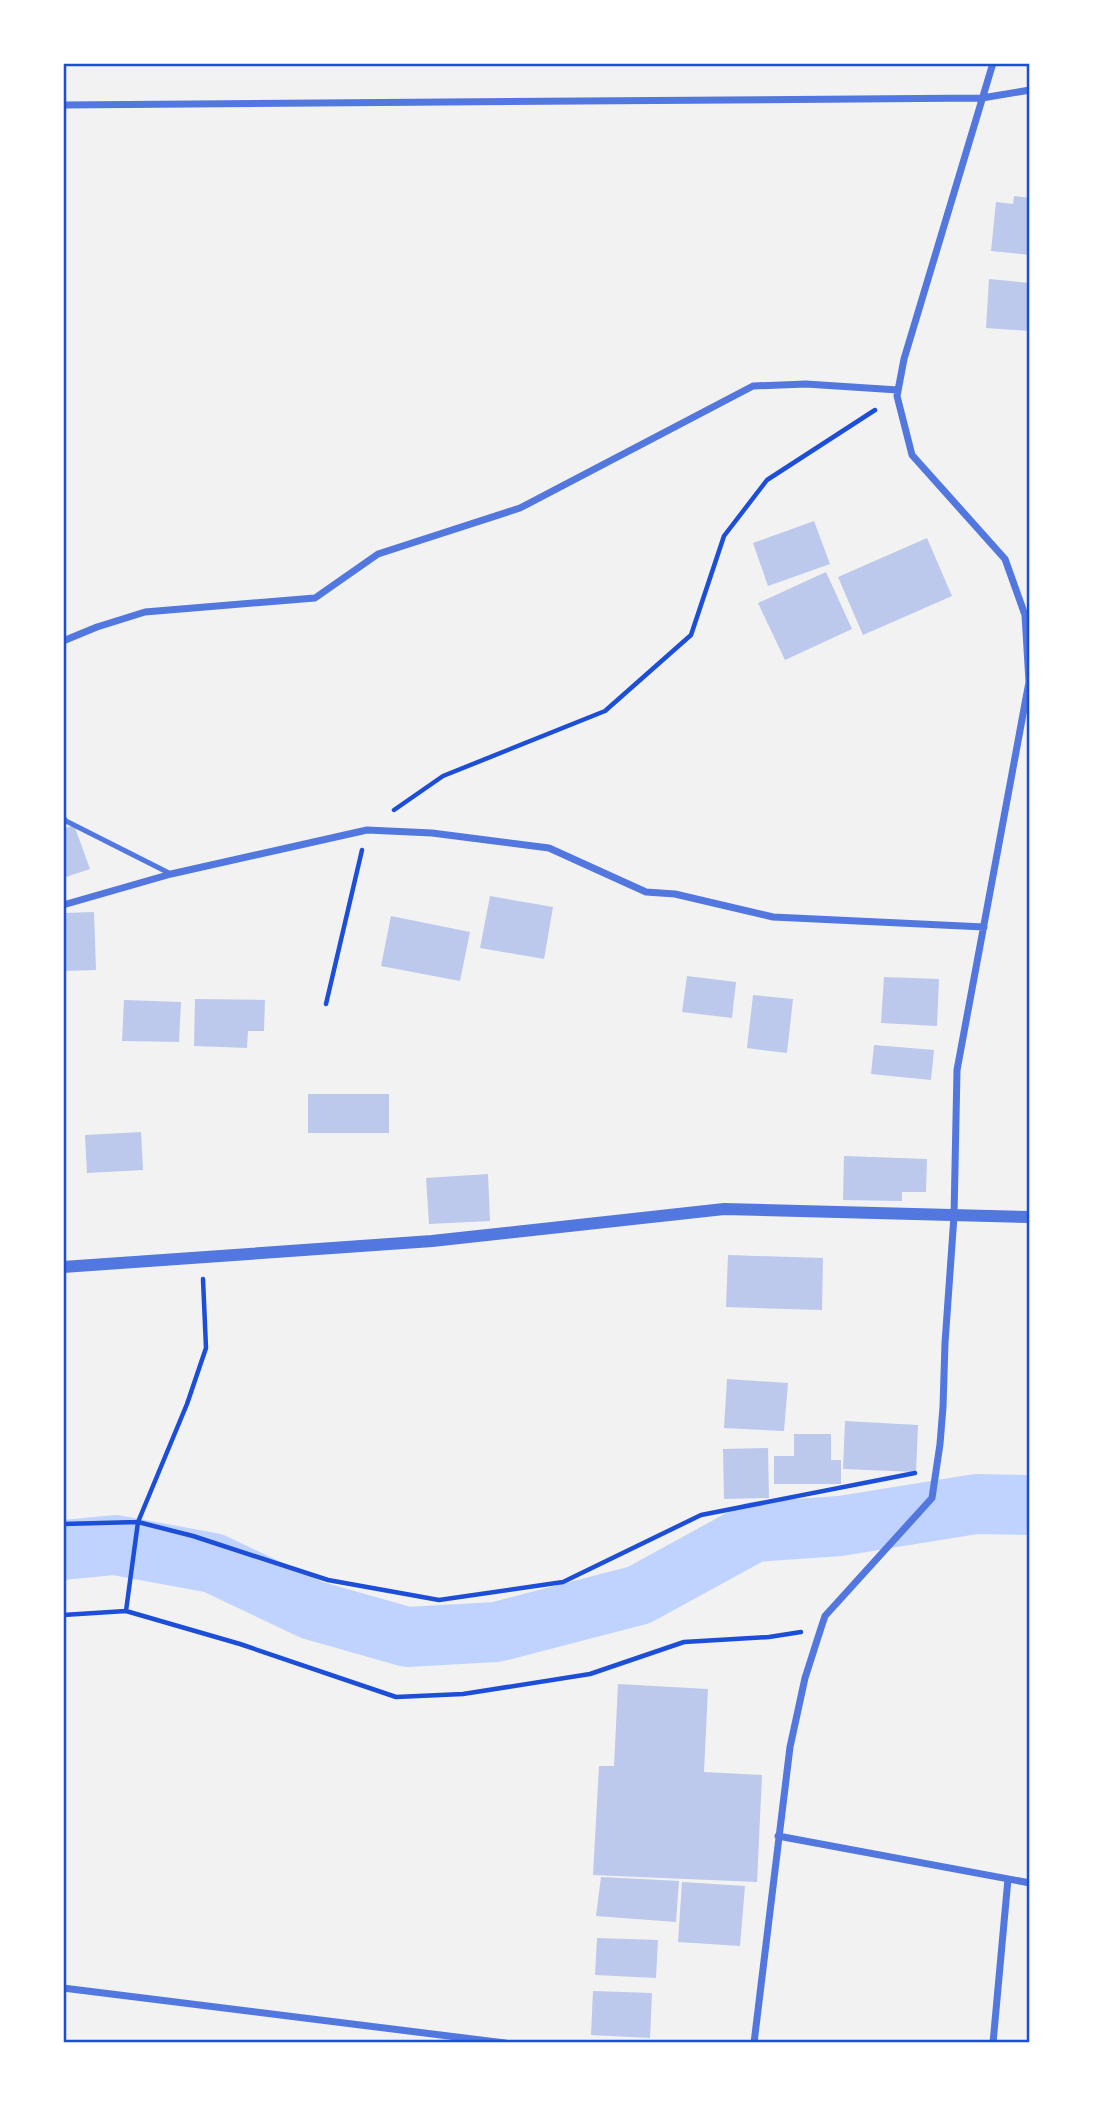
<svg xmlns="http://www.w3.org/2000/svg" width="1093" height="2106" viewBox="0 0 1093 2106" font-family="Signika,sans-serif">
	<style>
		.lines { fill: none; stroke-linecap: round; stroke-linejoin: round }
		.river { stroke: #bfd3fe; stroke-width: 60 }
		.building { fill: #bdc9ec }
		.path { stroke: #1d4ed8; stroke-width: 4.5 }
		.service { stroke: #5277de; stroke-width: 5 }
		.minor { stroke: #5277de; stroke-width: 7 }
		.tertiary { stroke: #5277de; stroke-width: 12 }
		.neatline { fill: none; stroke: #1d4ed8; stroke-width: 2.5 }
	</style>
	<rect width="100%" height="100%" fill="#f2f2f2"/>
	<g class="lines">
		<path class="river" d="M63,1550L115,1545L213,1563L312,1610L407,1637L496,1632L639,1595L754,1532L840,1526L976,1504L1030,1505"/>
	</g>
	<path class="building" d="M1014,196L1030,198V255L991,251L996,202L1013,204Z
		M989,279L1030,283V331L986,328Z
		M814,521L830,564L768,586L753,543Z
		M927,538L952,596L863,635L838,577Z
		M826,572L852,629L785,660L758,603Z
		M74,825L90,869L63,878V829Z
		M490,896L553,907L544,959L480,948Z
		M94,912L96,970L63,971V913Z
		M391,916L470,932L460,981L381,966Z
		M687,976L736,982L732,1018L682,1012Z
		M884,977L939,979L937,1026L881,1023Z
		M753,995L793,999L787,1053L747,1048Z
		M195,999L265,1000L264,1031H248L247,1048L194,1046Z
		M124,1000L181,1002L179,1042L122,1041Z
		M874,1045L934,1050L931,1080L871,1074Z
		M308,1094H389V1133H308Z
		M141,1132L143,1170L87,1173L85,1135Z
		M844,1156L927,1159L926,1192H902V1201L843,1200Z
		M488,1174L490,1221L429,1224L426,1178Z
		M728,1255L823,1258L822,1310L726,1307Z
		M727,1379L788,1383L784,1431L724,1428Z
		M845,1421L918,1425L916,1472L843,1469Z
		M794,1434H831V1460H841V1484H774V1456H794Z
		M768,1448L769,1498L724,1499L723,1449Z
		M618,1684L708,1689L704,1772L762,1775L757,1882L593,1875L599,1766H614Z
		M601,1877L679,1881L676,1922L596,1916Z
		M682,1882L745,1886L740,1946L678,1942Z
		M597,1938L658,1940L656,1978L595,1975Z
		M593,1991L652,1993L650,2038L591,2035Z"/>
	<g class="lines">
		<path class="path" d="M394,810L443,776L605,711L691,635L724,536L767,480L875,410
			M326,1004L362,850
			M63,1524L138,1522L193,1536L328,1580L439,1600L563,1582L701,1515L915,1473
			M126,1611L138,1522L187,1404L206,1348L203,1279
			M63,1615L126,1611L240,1644L396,1697L463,1694L590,1674L684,1642L769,1637L801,1632"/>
		<path class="service" d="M63,817L66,821L171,874"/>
		<path class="minor" d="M63,105L982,98L1030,90
			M63,641L97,627L145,612L315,598L378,554L520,508L753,386L806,384L898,390
			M63,905L171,874L367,830L432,833L549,848L646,892L675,894L773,917L984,927
			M778,1836L1030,1883
			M63,1988L505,2043
			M754,2043L790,1747L805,1678L821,1628L825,1616L932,1498L940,1444L943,1407L945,1343L954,1216L957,1070L1029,682L1025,615L1005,559L912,455L897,396L904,359L993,63
			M993,2043L1008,1879"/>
		<path class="tertiary" d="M63,1267L432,1241L724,1209L1030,1217"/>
	</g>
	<rect width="1093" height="2106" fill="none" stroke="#ffffff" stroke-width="130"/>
	<rect x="65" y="65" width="963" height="1976" class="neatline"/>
</svg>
